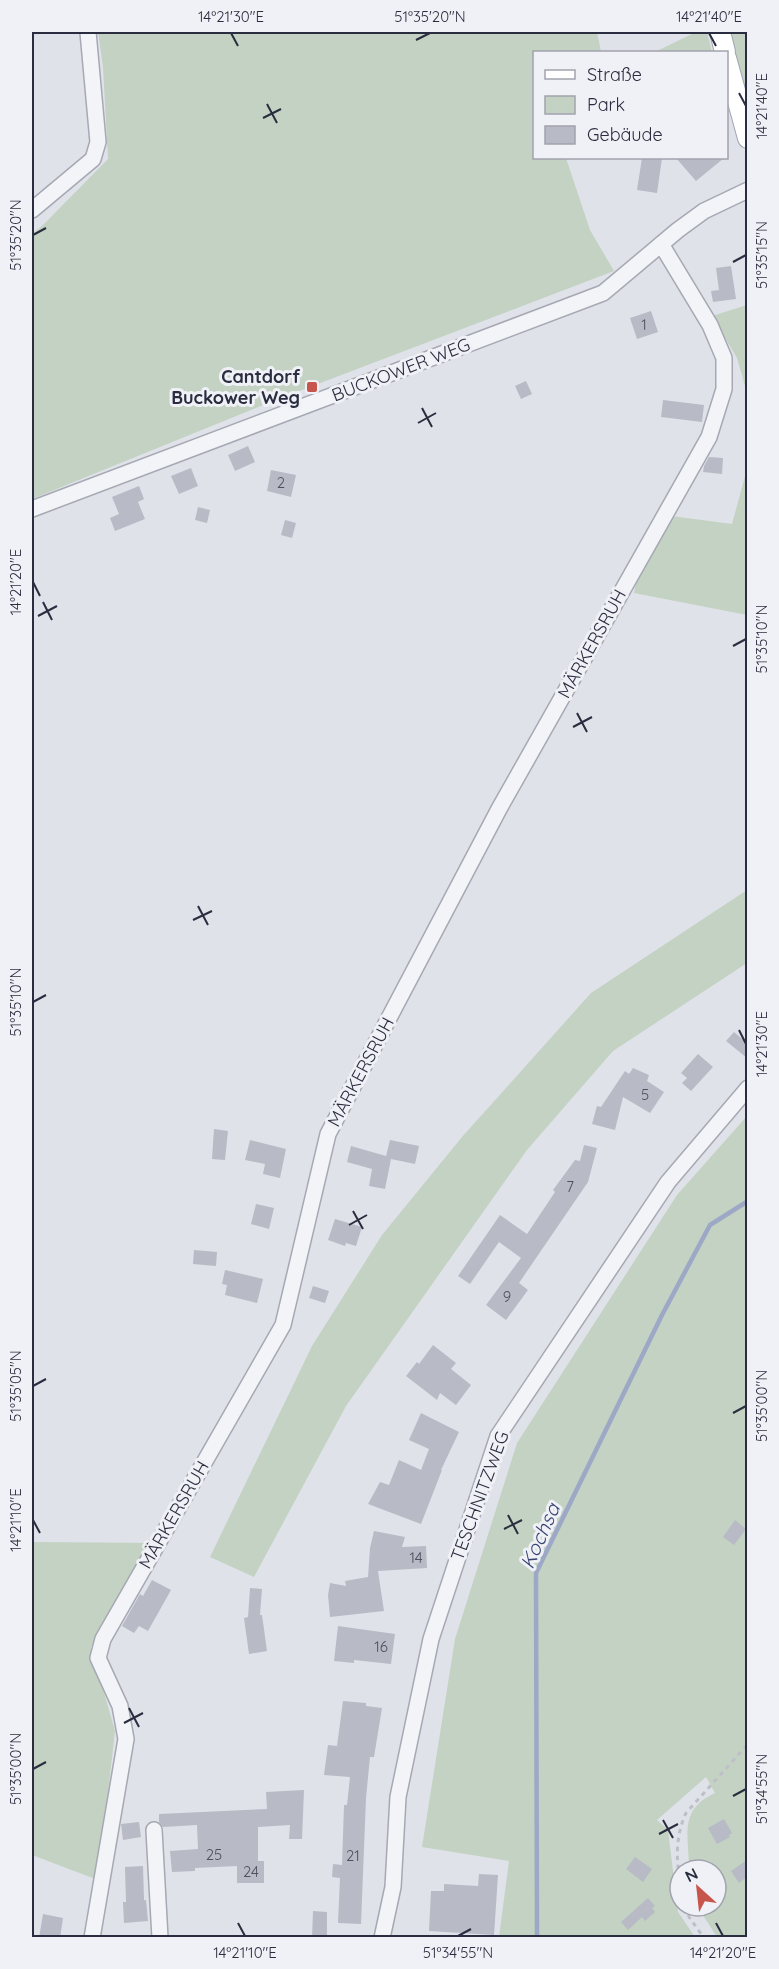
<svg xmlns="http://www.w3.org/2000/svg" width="779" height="1969" viewBox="0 0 779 1969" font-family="Quicksand,sans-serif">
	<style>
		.green { fill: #c3d2c2 }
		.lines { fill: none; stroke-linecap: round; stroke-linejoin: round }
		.stream { stroke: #9da8c7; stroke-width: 4.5 }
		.building { fill: #b8bac5 }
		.minor-casing { stroke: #a6a8b3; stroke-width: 18 }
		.major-casing { stroke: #a0a4b4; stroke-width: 22 }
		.path { stroke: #bfc0c7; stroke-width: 3; stroke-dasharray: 4.5 4.5; stroke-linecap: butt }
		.minor { stroke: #f3f4f7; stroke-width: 15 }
		.major { stroke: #fff; stroke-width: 20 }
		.ticks { fill: none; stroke: #2a2d3f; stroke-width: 2 }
		.poi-dot { fill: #c8554c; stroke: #f0f1f6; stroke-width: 2 }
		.labels { text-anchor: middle; stroke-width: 6; stroke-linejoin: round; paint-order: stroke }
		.number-label { font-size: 15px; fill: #4e5060 }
		.street-label { font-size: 18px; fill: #2a2d3f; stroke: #f0f1f6 }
		.poi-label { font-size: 18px; font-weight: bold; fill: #2a2d3f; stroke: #f0f1f6; text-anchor: end }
		.water-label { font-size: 20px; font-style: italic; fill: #364371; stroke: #f0f1f6 }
		.neatline { fill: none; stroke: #2a2d3f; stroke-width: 2 }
		.ticks-label { font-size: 15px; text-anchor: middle; fill: #2a2d3f }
	</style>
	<rect width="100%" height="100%" fill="#e0e2e9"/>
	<path class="green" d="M98,32H597L601,52H534V158H566L590,230L614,271L268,403L32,499V234L43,225L108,159L103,67Z
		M696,32H707L712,52H655Z
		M728,32H747V100Z
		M747,305V393L737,358L712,316Z
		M747,469V615L634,593L637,578L671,516L732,524Z
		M747,890V963L613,1051L527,1150L346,1406L254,1577L210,1557L312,1346L382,1235L462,1137L591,993Z
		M747,1116V1937H717L697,1906H716V1870H689C689,1835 678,1810 715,1793L706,1777L657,1820L668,1830L678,1912L695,1937H499L509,1861L422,1847L455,1639L517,1443L677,1195Z
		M32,1542L155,1543L91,1647L115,1731L98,1880L32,1855Z"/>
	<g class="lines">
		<path class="stream" d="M537,1938L536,1573L662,1315L710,1225L748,1201"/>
	</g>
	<path class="building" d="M642,158H662L657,193L637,190Z
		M676,158H724L696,181Z
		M731,266L736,299L713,302L711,291L719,290L716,268Z
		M651,311L658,332L637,339L630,318Z
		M526,381L532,394L521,399L515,386Z
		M663,400L704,405L702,422L661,417Z
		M248,446L255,462L235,471L228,455Z
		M709,457L723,458L722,474L703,472L704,466Z
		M191,468L198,486L179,494L171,476Z
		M271,470L296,475L291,497L267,491Z
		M139,486L144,499L138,502L145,519L115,531L110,518L119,514L112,497Z
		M198,507L210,510L207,523L195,520Z
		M285,520L296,523L292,538L281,535Z
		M734,1032L747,1043V1058L726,1041Z
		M698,1054L713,1067L691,1091L682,1083L687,1078L681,1073Z
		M633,1068L649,1075L647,1081L664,1092L650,1113L623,1097L615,1130L592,1124L597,1106L601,1107L625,1071L629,1074Z
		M214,1129L228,1131L225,1160L212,1159Z
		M250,1140L286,1149L280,1178L263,1174L265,1164L245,1160Z
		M390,1140L419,1146L415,1164L391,1159L385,1189L369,1186L372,1169L347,1162L351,1146L386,1156Z
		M584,1145L597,1148L588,1182L519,1283L528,1290L506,1320L486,1305L521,1258L499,1242L470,1284L458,1276L500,1215L527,1234L555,1192L553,1190L575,1160L580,1161Z
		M256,1204L274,1208L269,1229L251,1224Z
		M335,1219L362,1227L356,1246L346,1243L345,1246L328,1240Z
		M194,1250L217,1252L216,1266L193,1264Z
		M225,1270L263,1279L257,1303L225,1295L227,1285L222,1284Z
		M313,1286L329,1291L325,1303L309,1298Z
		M433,1345L456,1363L451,1369L471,1385L456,1405L440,1393L437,1400L406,1376L417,1362L419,1364Z
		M421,1413L459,1432L441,1470H442L421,1524L368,1504L380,1482L389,1485L399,1460L421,1470L429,1449L409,1440Z
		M735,1520L746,1529L734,1545L723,1537Z
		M374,1531L405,1537L402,1547L426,1546L427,1568L378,1571L384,1611L330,1617L328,1595L330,1583L346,1586L345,1581L368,1577L370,1548Z
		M152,1580L171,1590L148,1631L139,1626L134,1633L122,1626L140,1594L143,1596Z
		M250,1588L262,1589L260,1615H262L267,1651L249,1654L244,1618L248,1617Z
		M338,1626L395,1634L391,1664L354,1660V1663L334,1661Z
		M343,1701L366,1703V1706L382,1708L374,1757H370L366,1798L361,1924L338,1923L340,1878L332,1877L333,1864L342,1865L344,1805H347L350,1777L324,1775L328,1745L337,1746Z
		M304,1790L302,1839H289L290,1825L258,1827V1861H264V1883H237V1866L195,1868V1871L172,1872L170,1851L198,1849L197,1825L163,1827L159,1822V1814L267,1809L266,1792Z
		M724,1819L732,1833L729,1835L730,1837L717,1844L708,1828Z
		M139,1822L141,1837L123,1840L121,1824Z
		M635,1857L652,1869L643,1882L626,1869Z
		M747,1860V1877L739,1883L731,1871Z
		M143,1866L144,1900H146L148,1921L124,1923L123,1902H126L125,1867Z
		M479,1874L498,1875L494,1935L429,1931L431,1891H444V1884L478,1886Z
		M648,1898L655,1906L652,1908L655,1912L645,1921L642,1917L628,1930L621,1922Z
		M313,1911L327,1912V1938H312Z
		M43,1914L63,1918L60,1938H39Z"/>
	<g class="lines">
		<g class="minor-casing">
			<path id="minor" d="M32,210L93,159L98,142L88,32
				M32,509L603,293L678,230L704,211L748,190
				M154,1830L160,1938
				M92,1938L126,1739L120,1706L98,1658L103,1639L283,1325L328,1134L499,809L709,437L724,389V358L710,325L661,244
				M382,1938L393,1887L398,1797L431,1639L498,1436L668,1182L748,1088"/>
		</g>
		<g class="major-casing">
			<path id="major" d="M720,32L725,52
				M726,58L748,138"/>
		</g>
		<path class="path" d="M680,1878C675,1857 677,1832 686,1813L748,1744
			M687,1906L689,1917L704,1938"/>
		<use href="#minor" class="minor"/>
		<use href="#major" class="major"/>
	</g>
	<path class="ticks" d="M231,33L238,46M709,33L716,46M416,40L430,33M739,93L746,106M267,104L277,123M263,118L281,109M33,235L46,228M733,262L746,255M422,408L432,427M418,423L436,413M33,582L40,596M43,602L52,620M38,616L57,606M733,646L746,639M577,713L587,732M573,727L592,717M198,906L208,925M193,920L212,911M33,1002L46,995M739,1030L746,1044M353,1211L363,1229M349,1225L367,1215M33,1386L46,1379M733,1413L746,1406M508,1515L518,1534M33,1520L40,1533M504,1529L522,1520M129,1708L139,1727M124,1723L143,1713M33,1769L46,1762M733,1796L746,1789M663,1820L673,1838M659,1834L678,1824M238,1923L245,1936M716,1923L723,1936M458,1936L471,1929"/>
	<rect class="poi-dot" x="306" y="381" width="12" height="12" rx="3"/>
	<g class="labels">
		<g class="number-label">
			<text x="644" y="330">1</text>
			<text x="281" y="488">2</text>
			<text x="645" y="1100">5</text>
			<text x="570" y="1192">7</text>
			<text x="507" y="1302">9</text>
			<text x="416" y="1563">14</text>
			<text x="381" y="1652">16</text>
			<text x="214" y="1860">25</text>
			<text x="353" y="1861">21</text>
			<text x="251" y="1877">24</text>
		</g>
		<g class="street-label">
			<text transform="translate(401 370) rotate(-21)" y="6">BUCKOWER WEG</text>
			<text transform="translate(592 644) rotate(-61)" y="6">MÄRKERSRUH</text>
			<text transform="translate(361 1072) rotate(-62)" y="6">MÄRKERSRUH</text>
			<text transform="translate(480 1496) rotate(-70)" y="6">TESCHNITZWEG</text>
			<text transform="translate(174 1515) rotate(-60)" y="6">MÄRKERSRUH</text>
		</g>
		<g class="poi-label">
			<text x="300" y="383">Cantdorf<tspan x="300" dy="21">Buckower Weg</tspan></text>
		</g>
		<g class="water-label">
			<text transform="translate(540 1536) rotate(-66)" y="7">Kochsa</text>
		</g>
	</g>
	<rect width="779" height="1969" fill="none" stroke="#f0f1f6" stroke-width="66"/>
	<rect x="533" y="51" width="195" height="108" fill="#f0f1f6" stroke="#a1a3ad" stroke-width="1.5"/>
	<rect x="545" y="70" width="30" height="9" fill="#ffffff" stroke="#a1a3ad" stroke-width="1.5"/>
	<text x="587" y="81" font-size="18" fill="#2a2d3f">Straße</text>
	<rect x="545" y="96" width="30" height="18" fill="#c3d2c2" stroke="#a1a3ad" stroke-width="1.5"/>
	<text x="587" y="111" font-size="18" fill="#2a2d3f">Park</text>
	<rect x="545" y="126" width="30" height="18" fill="#b8bac5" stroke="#a1a3ad" stroke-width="1.5"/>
	<text x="587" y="141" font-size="18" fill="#2a2d3f">Gebäude</text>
	<g transform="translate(698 1888) rotate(333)"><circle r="28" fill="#f0f1f6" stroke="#a1a3ad" stroke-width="1.5"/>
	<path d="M0-4.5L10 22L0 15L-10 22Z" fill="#c8554c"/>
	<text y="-9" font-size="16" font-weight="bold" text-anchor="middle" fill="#2a2d3f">N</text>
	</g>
	<rect x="33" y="33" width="713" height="1903" class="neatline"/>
	<g class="ticks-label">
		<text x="231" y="22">14°21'30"E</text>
		<text x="430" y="22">51°35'20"N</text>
		<text x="709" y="22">14°21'40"E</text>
		<text transform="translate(762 106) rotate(-90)" y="5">14°21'40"E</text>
		<text transform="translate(16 235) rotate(-90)" y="5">51°35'20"N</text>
		<text transform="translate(762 255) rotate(-90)" y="5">51°35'15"N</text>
		<text transform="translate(16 582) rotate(-90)" y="5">14°21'20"E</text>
		<text transform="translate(762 639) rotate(-90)" y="5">51°35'10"N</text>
		<text transform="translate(16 1002) rotate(-90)" y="5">51°35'10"N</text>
		<text transform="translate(762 1044) rotate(-90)" y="5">14°21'30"E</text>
		<text transform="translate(16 1386) rotate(-90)" y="5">51°35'05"N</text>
		<text transform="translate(762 1406) rotate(-90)" y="5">51°35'00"N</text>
		<text transform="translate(16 1520) rotate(-90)" y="5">14°21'10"E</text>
		<text transform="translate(16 1769) rotate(-90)" y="5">51°35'00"N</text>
		<text transform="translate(762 1789) rotate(-90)" y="5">51°34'55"N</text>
		<text x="245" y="1958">14°21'10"E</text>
		<text x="458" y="1958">51°34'55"N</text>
		<text x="723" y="1958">14°21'20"E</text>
	</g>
</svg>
